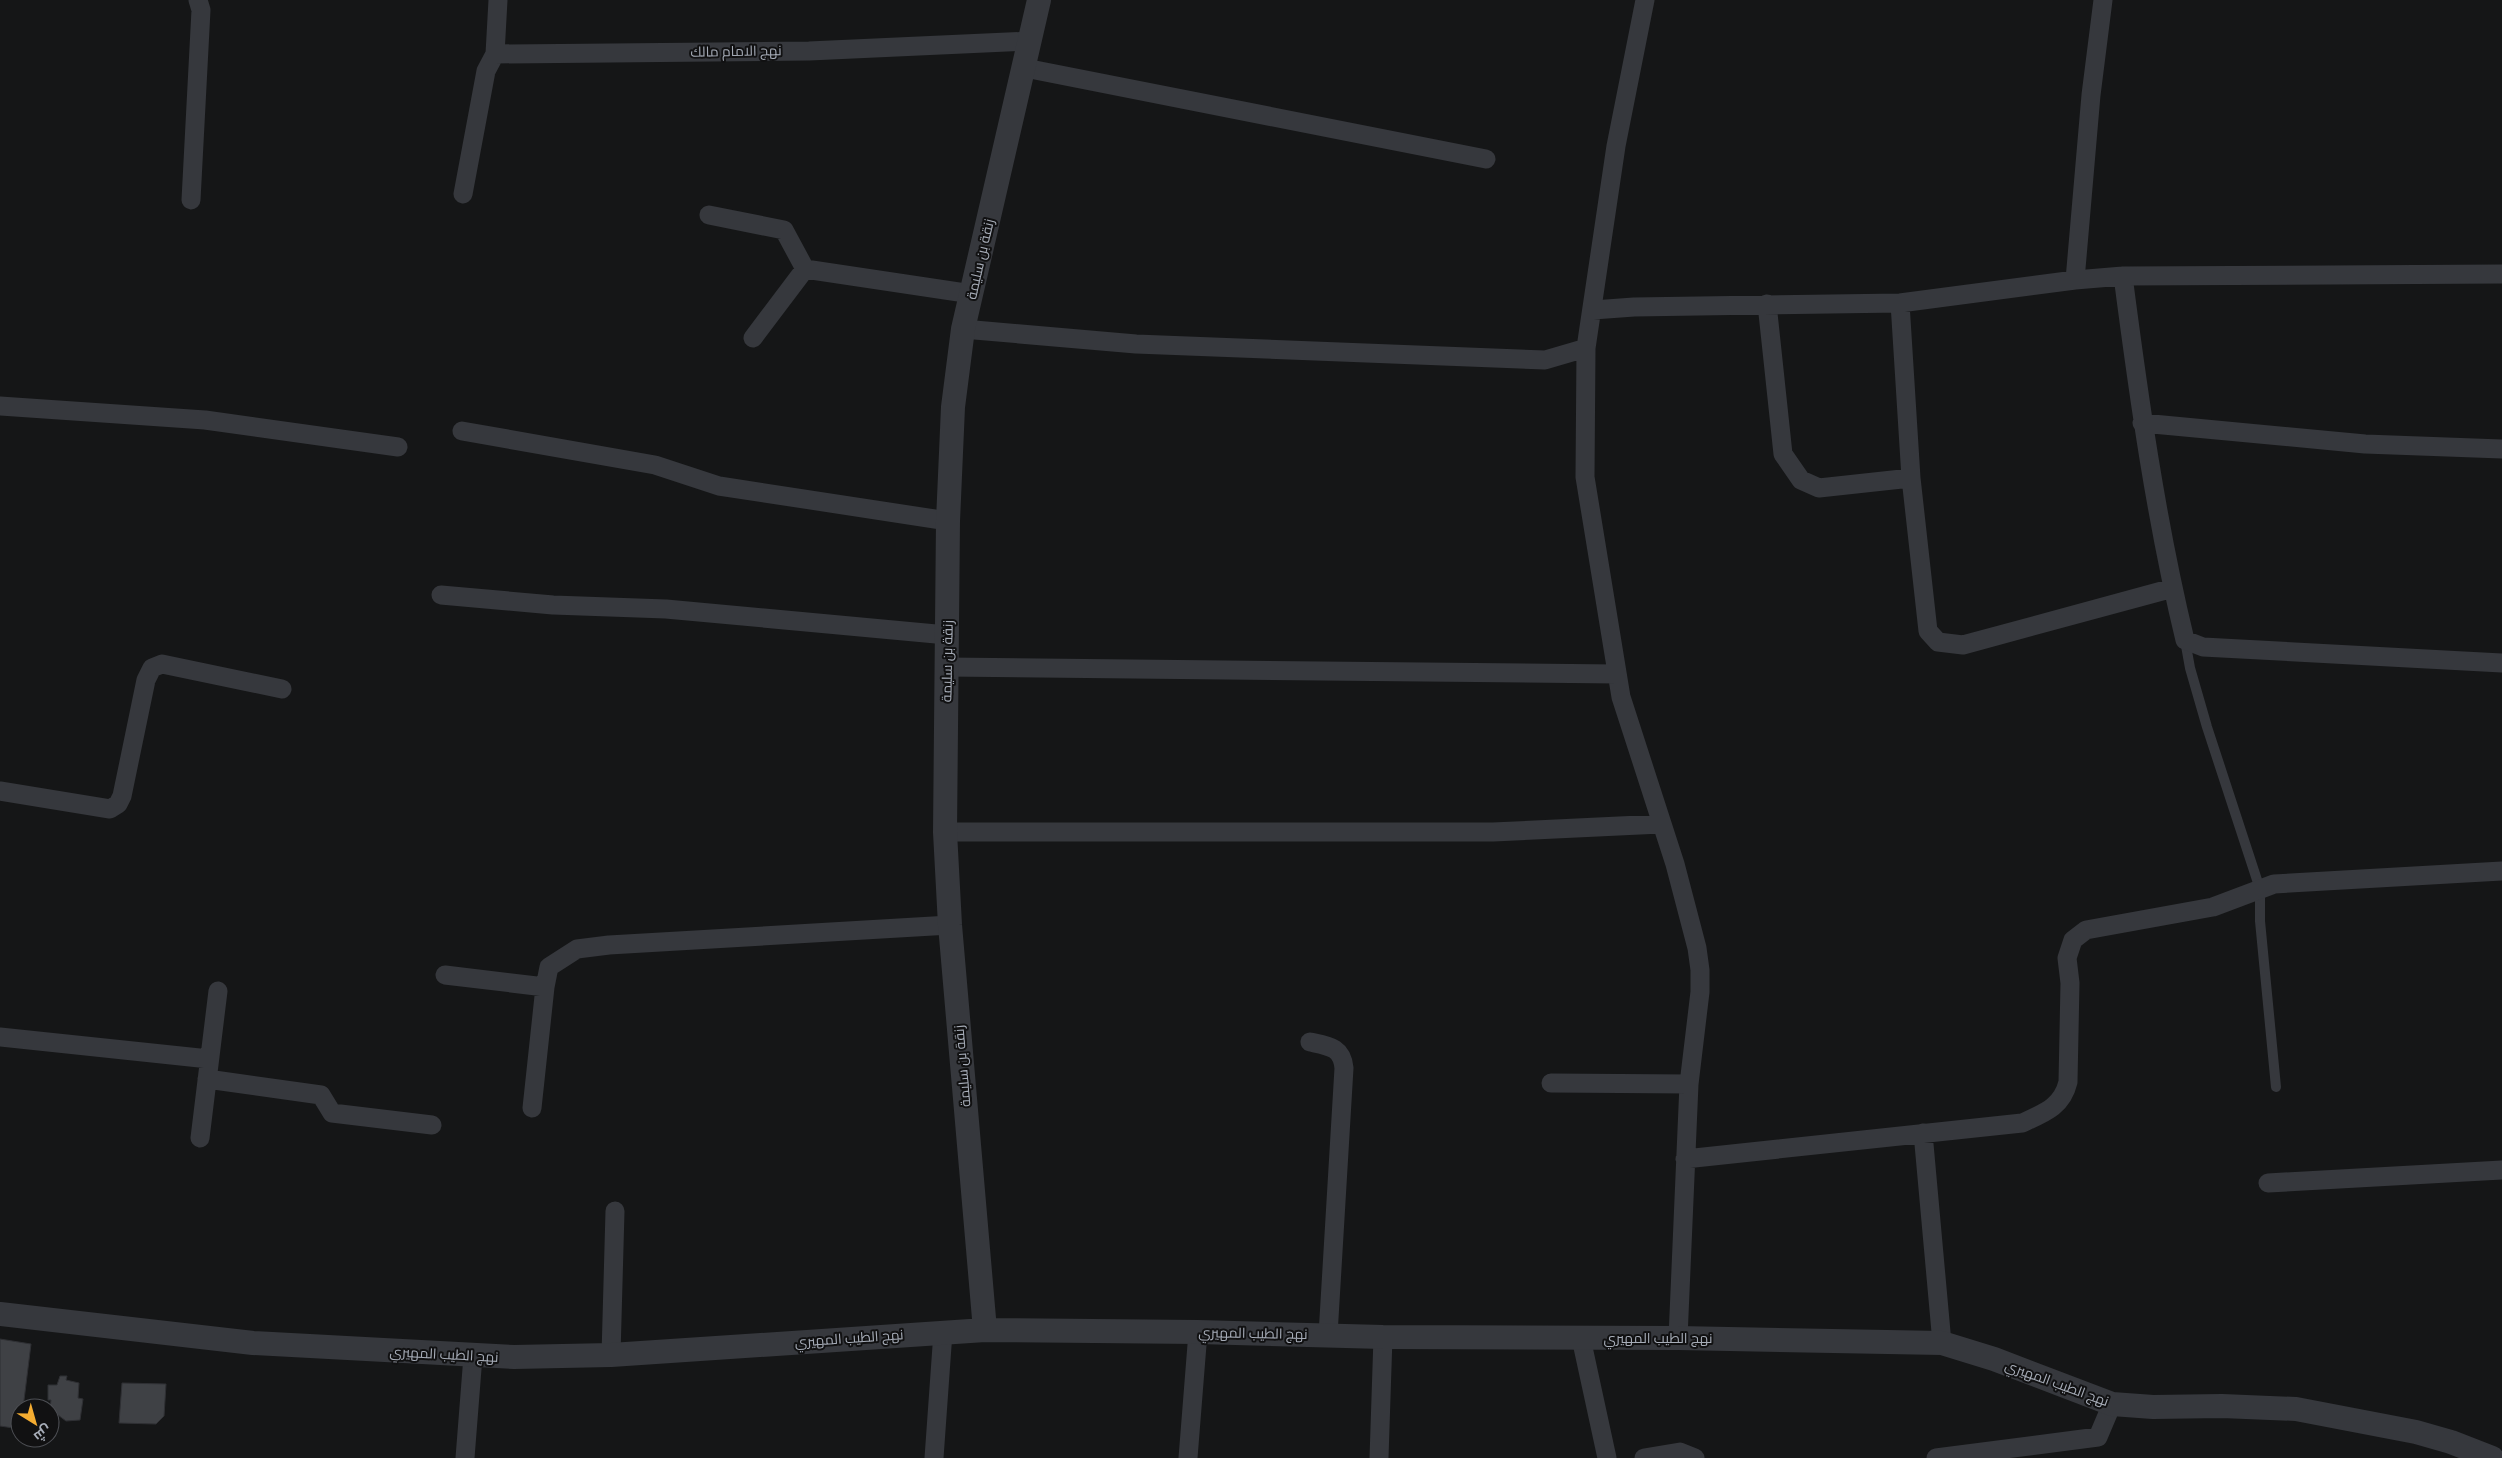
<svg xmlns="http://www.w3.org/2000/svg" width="2502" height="1458" viewBox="0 0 2502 1458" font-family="'IBM Plex Sans',Cairo,sans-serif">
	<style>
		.building { fill: #3f4145; stroke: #2f3034 }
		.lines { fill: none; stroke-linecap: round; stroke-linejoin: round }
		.service { stroke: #36383d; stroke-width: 10 }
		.minor { stroke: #36383d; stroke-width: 19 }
		.tertiary { stroke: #36383d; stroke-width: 24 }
		.labels { text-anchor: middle; stroke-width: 4; stroke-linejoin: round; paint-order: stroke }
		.street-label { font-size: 14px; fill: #a7adb8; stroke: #111112 }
	</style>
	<rect width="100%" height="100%" fill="#151617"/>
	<path class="building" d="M0,1339L31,1344L23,1408H20V1429L0,1426Z
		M60,1376H67L66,1380L79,1383L78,1398L83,1399L80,1420L66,1421L50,1409L51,1400H48V1385H57Z
		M122,1383L166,1384L164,1416L156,1424L119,1423Z"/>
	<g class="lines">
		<path class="service" d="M2185,640L2190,668L2207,727L2260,889V921L2276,1087"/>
		<path class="minor" d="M498,0L495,54L809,51L1031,41
			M1645,0L1616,146L1586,348L1585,477L1621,697L1675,864L1697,948L1700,970V992L1689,1084L1678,1338
			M1025,68L1486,159
			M463,194L486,71L495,54
			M191,200L201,10L198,0
			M709,215L784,230L805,269
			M2123,276C2139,399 2156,520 2185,640L2203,647L2502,663
			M2075,280L2091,95L2103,0
			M1900,303L1911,478L1928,631L1938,642L1963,645L2173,588
			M1767,304L1783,454L1801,480L1819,488L1911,478
			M1593,310L1634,307L1900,303L2075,280L2123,276L2502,274
			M963,329L1136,344L1545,360L1586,348
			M753,338L805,269L972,294
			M0,406L205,420L398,447
			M2142,423L2365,444L2502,449
			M462,431L655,465L719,486L948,521
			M441,595L553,605L666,609L947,635
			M946,667L1617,674
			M0,791L110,809L118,804L122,796L146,680L152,668L162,664L282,689
			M945,832H1493L1661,824
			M445,975L545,987
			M0,1037L209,1059
			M1310,1042C1329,1046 1342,1047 1344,1068L1328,1335
			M207,1079L321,1095L332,1113L432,1125
			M1551,1083L1689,1084
			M532,1108L545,987L549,967L577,949L609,945L950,925
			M1923,1133L1942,1343
			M200,1138L218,991
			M1685,1159L2022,1123C2044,1113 2062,1107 2068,1082L2070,983L2067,958L2073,940L2086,930L2213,907L2274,884L2502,871
			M2268,1183L2502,1170
			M1581,1338L1607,1458
			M611,1355L615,1211
			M465,1458L473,1356
			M934,1458L943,1332
			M1188,1458L1198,1332
			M1379,1458L1383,1337
			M1644,1458L1680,1452L1695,1458
			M1936,1458L2098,1437L2112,1404"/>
		<path class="tertiary" d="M0,1314L253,1343L514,1357L611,1355L985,1330L1198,1332L1383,1337L1678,1338L1942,1343L1994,1359L2112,1404L2153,1407L2222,1406L2296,1409L2416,1432L2451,1442L2492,1458
			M985,1330L950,925L945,832L948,521L953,407L963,329L1039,0"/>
	</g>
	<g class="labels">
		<g class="street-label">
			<text transform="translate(736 51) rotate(-1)" y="5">نهج الامام مالك</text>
			<text transform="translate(980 259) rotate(-77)" y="5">زنقة بن سليمة</text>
			<text transform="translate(947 661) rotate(-89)" y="5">زنقة بن سليمة</text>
			<text transform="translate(962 1066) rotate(-95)" y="5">زنقة بن سليمة</text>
			<text transform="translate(1253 1333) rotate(1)" y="5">نهج الطيب المهيري</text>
			<text transform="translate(849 1338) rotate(-4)" y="5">نهج الطيب المهيري</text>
			<text x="1658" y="1343">نهج الطيب المهيري</text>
			<text transform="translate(444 1354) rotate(3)" y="5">نهج الطيب المهيري</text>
			<text transform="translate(2057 1383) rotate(20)" y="5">نهج الطيب المهيري</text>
		</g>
	</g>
	<g transform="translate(35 1423) rotate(143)"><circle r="24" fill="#111112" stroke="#4d4f54"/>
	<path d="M0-4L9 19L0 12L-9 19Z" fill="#f4ac31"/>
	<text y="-8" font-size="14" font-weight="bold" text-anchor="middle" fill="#a7adb8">ش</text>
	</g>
</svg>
